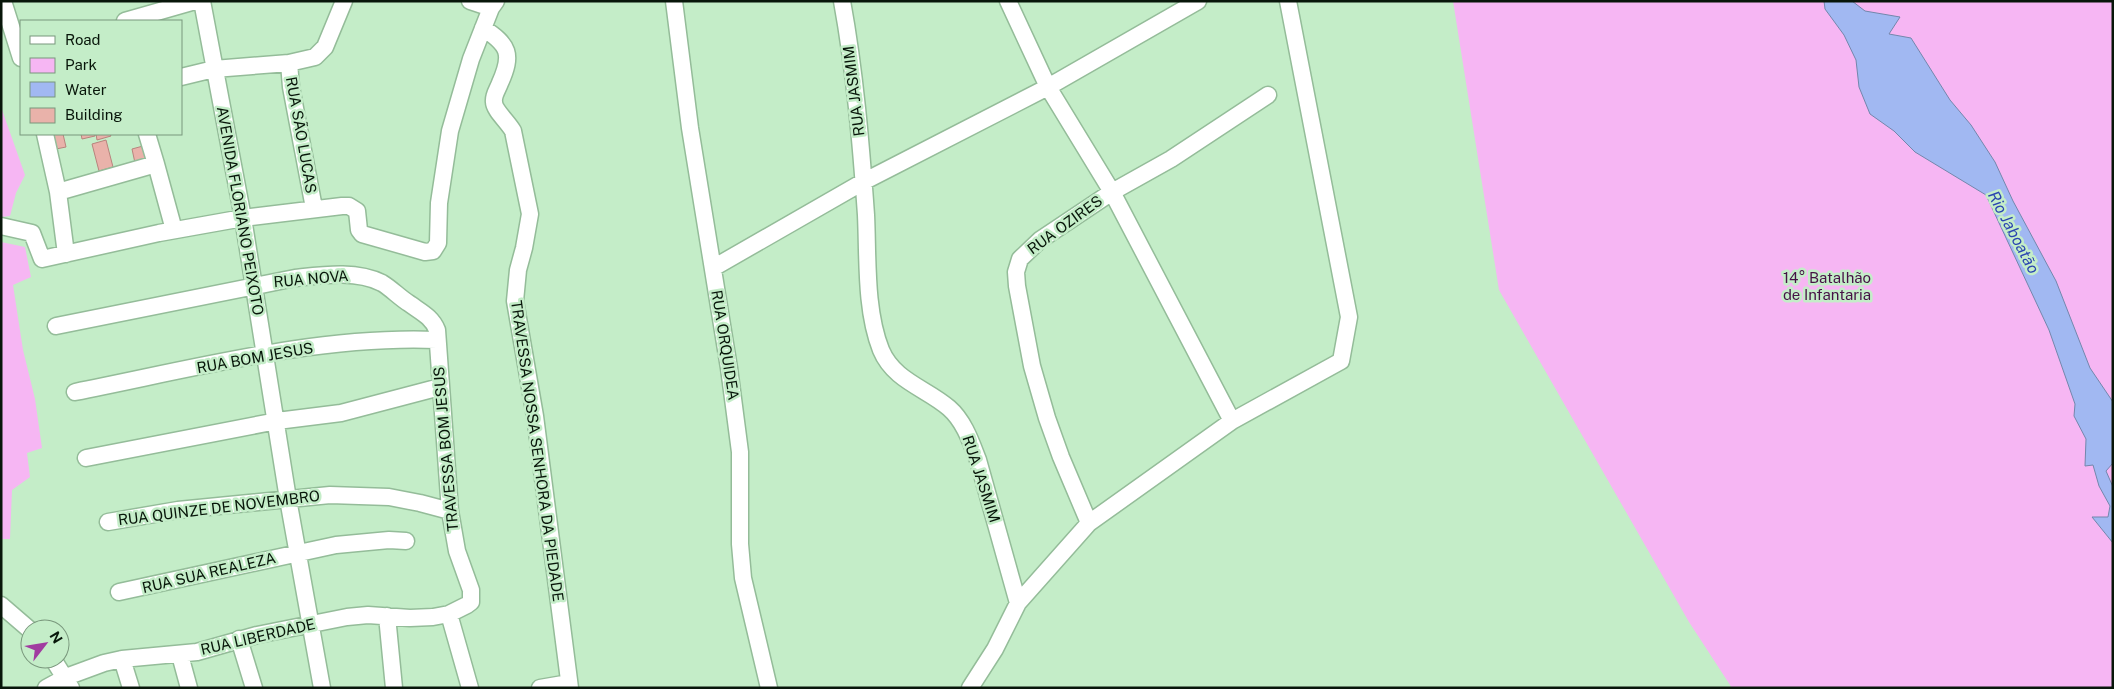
<svg xmlns="http://www.w3.org/2000/svg" width="2114" height="689" viewBox="0 0 2114 689" font-family="'Public Sans',sans-serif">
	<style>
		.green { fill: #f6b6f3 }
		.water { fill: #a1b8f2; stroke: #7387ac }
		.building { fill: #e9b2aa; stroke: #b8847d }
		.lines { fill: none; stroke-linecap: round; stroke-linejoin: round }
		.minor-casing { stroke: #94bc99; stroke-width: 19 }
		.minor { stroke: #fff; stroke-width: 16 }
		.labels { text-anchor: middle; stroke-width: 5; stroke-linejoin: round; paint-order: stroke }
		.street-label { font-size: 15px; fill: #08160a; stroke: #c4edc8 }
		.park-label { font-size: 15px; fill: #461246; stroke: #c4edc8 }
		.water-label { font-size: 16px; font-style: italic; fill: #2a44b1; stroke: #c4edc8 }
	</style>
	<rect width="100%" height="100%" fill="#c4edc8"/>
	<path class="green" d="M1453,1H2113V688H1732L1689,622L1499,290Z
		M1,107L25,175L16,193L10,216L1,217Z
		M1,242L25,247L31,277L13,285L23,350L35,399L42,448L27,453L30,477L12,490L10,539H1Z"/>
	<path class="water" d="M1824,1H1852L1865,11L1900,17L1889,34L1911,38L1950,100L1971,125L1995,162L2013,201L2056,281L2090,368L2113,402V463L2106,471L2113,487V543L2092,517H2108L2110,506L2099,486L2093,465L2085,466L2086,439L2074,416L2075,404L2049,330L1986,195L1915,152L1894,131L1870,114L1859,87L1856,60L1844,35L1825,9Z"/>
	<path class="building" d="M53,134H63L66,147L56,149Z
		M81,134H95V136L82,139Z
		M96,134H110L111,136L97,140Z
		M106,140L113,167L99,171L92,144Z
		M143,146L147,160L135,163L132,149Z"/>
	<g class="lines">
		<g class="minor-casing">
			<path id="minor" d="M3,1L21,58
				M202,1L243,218L288,499L322,688
				M470,1L491,8
				M674,1L690,128L729,368L740,452V544L743,578L769,688
				M842,1C855,72 861,144 866,215C868,257 865,310 881,350C894,381 926,388 949,408C964,421 971,442 978,460L1018,603
				M1008,1L1048,87L1112,192L1232,421
				M125,21L195,1
				M483,28C509,45 513,54 500,83C498,89 493,95 494,102C494,110 508,122 513,131L530,214L524,248L518,270L515,301L535,416L570,688
				M289,63L291,87L314,208
				M181,77L214,69L289,63L315,57L325,47L344,1
				M45,134L58,192L66,254
				M147,134L156,164
				M58,192L156,164L174,230
				M1,226L32,233L42,259L159,233L243,218L342,206H349L357,211L359,230L362,234L425,252L433,251L438,243L439,203L450,131L471,59L491,8L496,1
				M713,268L863,182L1048,87L1198,1
				M75,392C192,369 318,335 437,340
				M86,458L277,421L341,413L440,387
				M108,522L178,510L330,495L389,497L420,503L450,511
				M1089,523L1061,457L1047,418L1032,366L1017,286L1016,272L1020,259L1040,240L1112,192L1171,159L1268,95
				M119,592L336,545L389,540L406,541
				M1,605L30,630
				M449,614L470,688
				M387,616L394,688
				M239,639L254,688
				M180,655L189,688
				M53,659L71,688
				M122,659L131,688
				M46,688L66,677L104,663L122,659L197,652L257,635L347,617L368,615L410,618L433,617L449,614L467,605L471,602V590L457,551L450,511L437,330C432,317 421,312 410,304C400,298 392,289 382,283C356,270 323,275 295,278L56,326
				M540,688L569,683
				M970,688L995,649L1018,603L1089,523L1232,421L1341,361L1349,317L1288,1"/>
		</g>
		<use href="#minor" class="minor"/>
	</g>
	<g class="labels">
		<g class="street-label">
			<text transform="translate(854 91) rotate(-97)" y="5">RUA JASMIM</text>
			<text transform="translate(301 135) rotate(80)" y="5">RUA SÃO LUCAS</text>
			<text transform="translate(240 211) rotate(80)" y="5">AVENIDA FLORIANO PEIXOTO</text>
			<text transform="translate(1065 225) rotate(-36)" y="5">RUA OZIRES</text>
			<text transform="translate(311 279) rotate(-5)" y="5">RUA NOVA</text>
			<text transform="translate(725 345) rotate(81)" y="5">RUA ORQUIDEA</text>
			<text transform="translate(255 358) rotate(-10)" y="5">RUA BOM JESUS</text>
			<text transform="translate(446 449) rotate(-95)" y="5">TRAVESSA BOM JESUS</text>
			<text transform="translate(537 451) rotate(82)" y="5">TRAVESSA NOSSA SENHORA DA PIEDADE</text>
			<text transform="translate(981 479) rotate(72)" y="5">RUA JASMIM</text>
			<text transform="translate(219 508) rotate(-7)" y="5">RUA QUINZE DE NOVEMBRO</text>
			<text transform="translate(209 573) rotate(-13)" y="5">RUA SUA REALEZA</text>
			<text transform="translate(258 637) rotate(-13)" y="5">RUA LIBERDADE</text>
		</g>
		<g class="park-label">
			<text x="1827" y="283">14° Batalhão<tspan x="1827" dy="17">de Infantaria</tspan></text>
		</g>
		<g class="water-label">
			<text transform="translate(2014 232) rotate(62)" y="6">Rio Jaboatão</text>
		</g>
	</g>
	<rect width="2114" height="689" fill="none" stroke="#08160a" stroke-width="5"/>
	<rect x="20" y="20" width="162" height="115" fill="#c4edc8" stroke="#79977c"/>
	<rect x="30" y="36" width="25" height="8" fill="#ffffff" stroke="#79977c"/>
	<text x="65" y="45" font-size="15" fill="#08160a">Road</text>
	<rect x="30" y="58" width="25" height="15" fill="#f6b6f3" stroke="#79977c"/>
	<text x="65" y="70" font-size="15" fill="#08160a">Park</text>
	<rect x="30" y="82" width="25" height="15" fill="#a1b8f2" stroke="#79977c"/>
	<text x="65" y="95" font-size="15" fill="#08160a">Water</text>
	<rect x="30" y="108" width="25" height="15" fill="#e9b2aa" stroke="#79977c"/>
	<text x="65" y="120" font-size="15" fill="#08160a">Building</text>
	<g transform="translate(45 644) rotate(59)"><circle r="24" fill="#c4edc8" stroke="#79977c"/>
	<path d="M0-4L9 19L0 12L-9 19Z" fill="#a13ca0"/>
	<text y="-8" font-size="14" font-weight="bold" text-anchor="middle" fill="#08160a">N</text>
	</g>
</svg>
